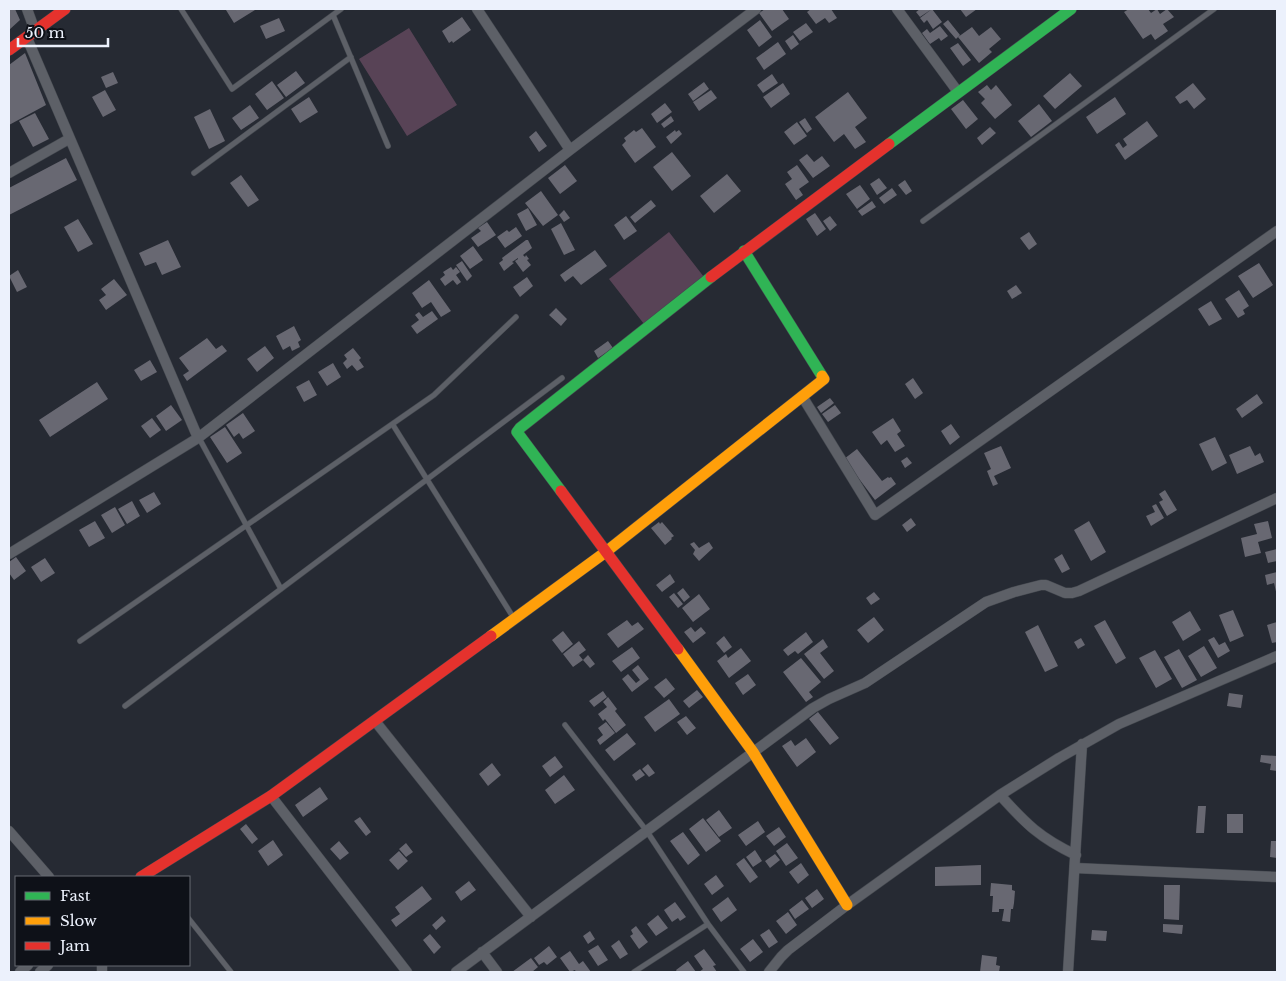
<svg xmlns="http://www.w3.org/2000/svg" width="1286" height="981" viewBox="0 0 1286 981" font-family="'Libre Baskerville',serif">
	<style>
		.green { fill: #584356 }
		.building { fill: #686872 }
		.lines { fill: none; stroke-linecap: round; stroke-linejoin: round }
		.lane-casing { stroke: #44484f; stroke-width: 6 }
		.street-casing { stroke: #44484f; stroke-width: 11 }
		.fast-casing { stroke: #44484f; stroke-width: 12 }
		.slow-casing { stroke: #44484f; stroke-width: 12 }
		.jam-casing { stroke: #44484f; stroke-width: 12 }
		.lane { stroke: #5d6067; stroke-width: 5 }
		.street { stroke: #5d6067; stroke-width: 10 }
		.fast { stroke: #30b455; stroke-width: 11 }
		.slow { stroke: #ff9f0a; stroke-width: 11 }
		.jam { stroke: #e5322d; stroke-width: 11 }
	</style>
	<rect width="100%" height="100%" fill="#262a33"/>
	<path class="green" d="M409,28L457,105L407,136L359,59Z
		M669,232L704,277L644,324L609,279Z"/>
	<path class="building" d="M9,9H15L20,20L9,30Z
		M228,9H254L255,10L234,23L226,10Z
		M765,9H782L789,19L772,31L759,13Z
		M811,9H831L837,18L829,23L825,18L816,24L807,12Z
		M920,9H932L920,17L916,12Z
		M932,9L942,22L933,29L927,20L924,23L920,18Z
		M960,9H977L966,17Z
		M1129,9H1148L1151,13L1157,9L1160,14L1167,9L1174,17L1163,24L1168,31L1155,40L1151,34L1143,39L1124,12Z
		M462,17L471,30L453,43L452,41L449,43L442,31Z
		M279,18L285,31L266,39L260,26Z
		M760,20L772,37L759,47L747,30Z
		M948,20L960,35L956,39L943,24Z
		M806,23L813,32L800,41L793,32Z
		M940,26L948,36L941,41L939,38L930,44L922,33L927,29L930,33Z
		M972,27L979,36L991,27L1001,39L989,49L992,52L979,63L958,37Z
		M793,35L799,44L791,50L785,41Z
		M778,42L786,54L764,70L756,58Z
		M958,43L971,60L963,66L950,48Z
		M25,53L46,105L9,125V65Z
		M296,71L305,83L286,97L277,85Z
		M113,72L118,83L106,88L101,77Z
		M1070,73L1082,86L1055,109L1043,96Z
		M772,74L778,83L763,93L757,85Z
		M272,81L284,98L267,110L255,94Z
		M704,82L709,89L693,101L688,94Z
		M783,83L790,94L771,108L763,97Z
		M1193,83L1206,99L1194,109L1187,100L1180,104L1175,97Z
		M987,85L991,90L996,85L1012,105L995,119L981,103L985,99L978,92Z
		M105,90L116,110L103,117L92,97Z
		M711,90L717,98L699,111L693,102Z
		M848,92L867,118L855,127L866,142L855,149L844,134L834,142L815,117Z
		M309,97L318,112L300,123L291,109Z
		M1115,97L1126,114L1097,134L1086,117Z
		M963,100L978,119L966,129L951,109Z
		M665,103L672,112L657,123L651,114Z
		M1039,104L1052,121L1031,137L1018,121Z
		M250,105L259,118L241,130L232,118Z
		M210,109L225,141L209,149L194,117Z
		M35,113L49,139L33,147L19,121Z
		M671,116L674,121L664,128L661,124Z
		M805,118L812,129L807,133L799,122Z
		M1147,121L1158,136L1125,160L1115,145L1119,142L1123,148L1127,145L1123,139Z
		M797,122L807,136L794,145L784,132Z
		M990,127L996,133L982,145L977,138Z
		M642,128L656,147L635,163L622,145L626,141L624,138L634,130L636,132Z
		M675,130L676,132L679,130L682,134L671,144L666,137Z
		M536,131L547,146L539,152L529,137Z
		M672,152L691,176L672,191L653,167Z
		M807,154L814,162L822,156L830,166L813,178L799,160Z
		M66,158L77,180L9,215V188Z
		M565,165L577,181L560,194L548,178Z
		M797,165L809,182L799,189L803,195L796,200L785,184L792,179L787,172Z
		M727,174L741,191L714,213L700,196Z
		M241,175L259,200L248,207L230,183Z
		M879,178L887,188L877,195L870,184Z
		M905,180L912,191L906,195L898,185Z
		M860,185L870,199L857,209L846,194Z
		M892,188L897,195L884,204L879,198Z
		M541,191L558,215L543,226L525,203Z
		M651,200L656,206L635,223L630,217Z
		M872,201L876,207L862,216L858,211Z
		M528,208L537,225L526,231L517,214Z
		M564,210L570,218L564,222L559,215Z
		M815,213L826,229L817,236L806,219Z
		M626,216L637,231L624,240L614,225Z
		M830,216L837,225L830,231L823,221Z
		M78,219L93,244L78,252L64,227Z
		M487,222L496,235L478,247L471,238L481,231L478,228Z
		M561,223L575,250L564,255L551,229Z
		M516,227L522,236L505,248L497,237L507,230L509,232Z
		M1029,232L1037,244L1029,250L1020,238Z
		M168,240L181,267L162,275L156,262L145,266L139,253Z
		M526,240H528L532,248L523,255L525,257L526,255L529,259L527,260L531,265L523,272L515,261L518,259V258L512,262L514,263L504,271L499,263L503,260L502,258Z
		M473,246L483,260L470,269L460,256Z
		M595,250L607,266L581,285L573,276L565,282L560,275Z
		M462,261L472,276L467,281L456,265Z
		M1259,263L1273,285L1253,298L1238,276Z
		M451,267L453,270L456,267L460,272L456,275L461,282L457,285L453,280L445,286L440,279L445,275L443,272Z
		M18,270L27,287L17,292L9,276Z
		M527,277L533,286L520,297L513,287Z
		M114,279L127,295L106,310L99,300L106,295L101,289Z
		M429,280L451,311L441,317L431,302L422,308L412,293Z
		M1016,285L1022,293L1012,299L1007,291Z
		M1239,290L1249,306L1243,310L1245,314L1238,318L1225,299Z
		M1211,301L1222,319L1209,326L1198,309Z
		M556,308L567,319L561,326L549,315Z
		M432,311L438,319L417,334L411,326L419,320L415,315L419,312L423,317Z
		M294,326L301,340L298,342L300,347L292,351L290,346L283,350L276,336Z
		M207,338L216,349L222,345L227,351L187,381L183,375L189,371L179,358Z
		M608,341L613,348L598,358L594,351Z
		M265,346L274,358L257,372L247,359Z
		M353,348L361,358L359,360L364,367L357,371L352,365L347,369L343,363L347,359L344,355Z
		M150,360L157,372L141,381L134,370Z
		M333,363L341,377L327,386L318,372Z
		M913,378L923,393L915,399L905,384Z
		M309,380L317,395L304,402L296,387Z
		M97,382L108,399L50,437L39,420Z
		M1257,394L1263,403L1242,418L1236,409Z
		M830,398L834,403L821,413L817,407Z
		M171,405L182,420L166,431L156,416Z
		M835,405L841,413L828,422L822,414Z
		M243,413L255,431L243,439L239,433L234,437L226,425Z
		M152,418L161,430L150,438L141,426Z
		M893,418L901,431L897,434L905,446L895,452L887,440L881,445L872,432Z
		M951,424L960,437L950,445L941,431Z
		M225,427L242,453L227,463L210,437Z
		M1215,437L1227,463L1212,471L1199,444Z
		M1001,446L1011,468L994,476L998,484L993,486L987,471L991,469L984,453Z
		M1250,446L1255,456L1260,453L1264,462L1237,474L1229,455Z
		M857,449L882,481L888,477L889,478L891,477L896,484L875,500L844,459Z
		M907,457L912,463L905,468L901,461Z
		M1165,490L1177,510L1167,516L1159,502L1163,500L1159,494Z
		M154,492L161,504L147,513L139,500Z
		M132,501L140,516L127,524L118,509Z
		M1156,504L1164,518L1151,526L1146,516L1155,512L1152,506Z
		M115,507L125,525L112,533L101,515Z
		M911,518L916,525L907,532L902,525Z
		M95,521L105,538L89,547L79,530Z
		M1089,521L1106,552L1091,561L1074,530Z
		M1268,521L1272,538L1258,542L1261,553L1245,557L1241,538L1257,534L1254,524Z
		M659,522L660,524L662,522L674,536L671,538L672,539L665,545L651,528Z
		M694,542L699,548L709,542L713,548L699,561L693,554L695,550L690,544Z
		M1277,549V561L1268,563L1265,552Z
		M1062,554L1070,569L1062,573L1054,559Z
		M16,557L26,571L14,580L9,573V562Z
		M45,558L55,573L41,582L31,567Z
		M1277,572V596L1274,583L1267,585L1265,575Z
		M670,574L675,582L662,592L656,585Z
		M683,588L690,597L684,602L677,593Z
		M874,592L880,599L871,605L866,598Z
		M674,593L683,604L678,608L669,597Z
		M699,594L710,609L693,622L682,608Z
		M1233,610L1244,636L1230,642L1219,615Z
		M1190,611L1201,630L1183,641L1172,622Z
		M874,617L884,630L868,643L857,630Z
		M627,620L632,626L638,622L644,629L618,648L607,634Z
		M1105,620L1126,658L1116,664L1094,626Z
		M1277,622V642L1272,643L1267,625Z
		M1038,625L1058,666L1045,672L1025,632Z
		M691,627L695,632L701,627L706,633L693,643L684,632Z
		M563,631L573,644L562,653L552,640Z
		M806,632L813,642L798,654L795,651L788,656L783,650Z
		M724,636L732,647L724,653L716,643Z
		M1214,637L1219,645L1225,642L1230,651L1218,658L1208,640Z
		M1081,638L1085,645L1078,649L1074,642Z
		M823,639L828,647L820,653L834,671L824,679L804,654Z
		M579,641L586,650L579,655L583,660L573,667L563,654Z
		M1204,646L1217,668L1201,677L1188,656Z
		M632,647L640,658L621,672L612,661Z
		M741,648L751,661L729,678L717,661L726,654L728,658Z
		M1179,649L1197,680L1182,688L1164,657Z
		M1155,650L1172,679L1156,688L1139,658Z
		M588,655L595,664L590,668L583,660Z
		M801,658L821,682L809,692L813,697L806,702L783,672Z
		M638,665L649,679L632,692L622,679L628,674L636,683L640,680L632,670Z
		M748,674L756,685L743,695L735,683Z
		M666,678L675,689L664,698L654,687Z
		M697,690L703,697L689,708L683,701Z
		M603,691L607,697L594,707L589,701Z
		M1229,693L1243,695L1241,708L1227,706Z
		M608,697L617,709L615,711L626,725L616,733L605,719L603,721L598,714L607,707L603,702Z
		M669,699L680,714L655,732L644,717Z
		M818,712L839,738L830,745L809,719Z
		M686,716L696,728L687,735L677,722Z
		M606,722L615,733L600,745L597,740L603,735L598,728Z
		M627,733L636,744L614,761L605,750Z
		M806,738L816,752L797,767L782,746L791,740L795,746Z
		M1261,755L1277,756V771L1270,770L1271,764L1260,762Z
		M555,756L563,767L550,777L542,766Z
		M492,763L501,775L488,786L479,774Z
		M648,764L655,773L649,777L642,769Z
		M640,769L645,775L636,781L632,775Z
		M564,775L575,790L555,804L545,790Z
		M320,787L328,799L303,817L295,805Z
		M1198,806H1206L1204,833H1196Z
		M719,810L732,828L719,837L706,820Z
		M1227,814H1243V833H1227Z
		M360,817L371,832L366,836L354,821Z
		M703,818L721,841L706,852L689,829Z
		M758,821L765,832L746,846L738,835Z
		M246,824L258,839L252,844L240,829Z
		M779,827L786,837L774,846L766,836Z
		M683,832L700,855L688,865L670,841Z
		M273,840L283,855L268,866L258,851Z
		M339,841L349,853L340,860L330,849Z
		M1271,841H1277V858L1270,857Z
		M406,843L413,852L406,857L399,849Z
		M787,843L798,858L786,866L776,851Z
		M755,850L762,861L753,867L746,857Z
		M399,851L408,861L398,870L389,860Z
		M775,854L780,860L770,868L765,861Z
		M744,858L758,877L750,883L736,864Z
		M801,863L809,875L798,884L789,872Z
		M981,865V885L935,886V867Z
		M716,875L724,886L712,895L704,884Z
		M469,881L476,890L461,901L455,892Z
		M991,883L1012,885V890L1015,891L1014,903L1013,909H1011L1010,922L1002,921L1004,909H999V912H992L993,896H990Z
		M1164,885H1180L1179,920L1164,919Z
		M422,886L432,899L396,927L391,920L400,914L395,907Z
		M817,889L824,899L812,908L805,898Z
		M728,897L737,910L721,922L712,909Z
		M802,900L809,909L795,919L789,910Z
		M675,902L686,917L680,921L678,918L672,922L664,910Z
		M788,912L797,925L786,934L776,921Z
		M658,915L668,928L656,936L647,924Z
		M442,916L446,921L436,930L432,925Z
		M1163,924L1183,925L1182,934L1163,932Z
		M636,926L648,942L639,949L630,936L633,934L631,930Z
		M769,929L778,942L769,948L760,935Z
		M1092,930L1107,931L1106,941L1091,940Z
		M590,931L595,939L588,944L583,936Z
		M430,934L441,947L434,954L423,940Z
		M753,939L763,952L750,962L740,949Z
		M619,940L628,954L620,959L611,946Z
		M598,945L608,960L598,966L588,951Z
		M549,946L557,957L547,965L544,962L539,965L534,958Z
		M704,949L716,965L713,966L717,972H699L703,969L694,956Z
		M570,951L579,964L583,961L591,972H576L575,970L570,972L560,958Z
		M982,955L997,957L996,965L1000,966L999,972H980Z
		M531,958L538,967L532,972H512Z
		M688,961L696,972H677L676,970Z"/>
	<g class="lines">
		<g class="lane-casing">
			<path id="lane" d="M181,9L232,89L341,9
				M333,15L388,146
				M194,173L351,57
				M923,221L1214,9
				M393,425L513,617
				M199,438L281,589
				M80,641L434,395L516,317
				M125,706L562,378
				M565,725L646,830L708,924L744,972
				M189,919L231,972
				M634,972L708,924"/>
		</g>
		<g class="street-casing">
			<path id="street" d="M27,9L35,31
				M477,9L570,150
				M897,9L958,92
				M27,38L198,438
				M9,173L69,139
				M802,396L875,515L1277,231
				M9,554L198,438L570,150L756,9
				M375,721L531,917
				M1000,795C1026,824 1040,838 1076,855
				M271,796L407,972
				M9,831L49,877
				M1075,868L1277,877
				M482,952L497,972
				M20,972L28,965
				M40,972L48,965
				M102,972V965
				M456,972L813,708L829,699L865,683L986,602L1014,592L1041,585H1046L1065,593H1072L1079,591L1277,498
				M769,972L781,957L788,950L847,905L1000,795L1059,758L1119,724L1277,656
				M1068,972L1082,744"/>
		</g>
		<g class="fast-casing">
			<path id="fast" d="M889,144L1071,9
				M744,251L822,376
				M561,491L517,432L520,428L711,277"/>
		</g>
		<g class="slow-casing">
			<path id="slow" d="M491,636L607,551L824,379L822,376
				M678,649L753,752L847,905"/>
		</g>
		<g class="jam-casing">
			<path id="jam" d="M9,50L65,9
				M711,277L889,144
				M561,491L678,649
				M141,877L271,796L491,636"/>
		</g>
		<use href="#lane" class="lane"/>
		<use href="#street" class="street"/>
		<use href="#fast" class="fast"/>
		<use href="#slow" class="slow"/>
		<use href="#jam" class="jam"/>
	</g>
	<rect width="1286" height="981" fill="none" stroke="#ecf1fc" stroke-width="20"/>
	<rect x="15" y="876" width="175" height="90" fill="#0e1118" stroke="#676b73"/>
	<rect x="25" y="892" width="25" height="8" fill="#30b455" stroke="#676b73"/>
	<text x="60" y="901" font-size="15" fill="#ecf1fc">Fast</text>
	<rect x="25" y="917" width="25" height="8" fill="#ff9f0a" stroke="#676b73"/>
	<text x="60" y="926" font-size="15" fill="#ecf1fc">Slow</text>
	<rect x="25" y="942" width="25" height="8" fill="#e5322d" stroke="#676b73"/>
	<text x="60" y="951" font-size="15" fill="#ecf1fc">Jam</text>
	<path d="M18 38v8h90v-8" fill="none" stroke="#ecf1fc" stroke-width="2.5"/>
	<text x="25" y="38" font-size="15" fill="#ecf1fc" stroke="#0e1118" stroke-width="4" paint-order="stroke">50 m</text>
</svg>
